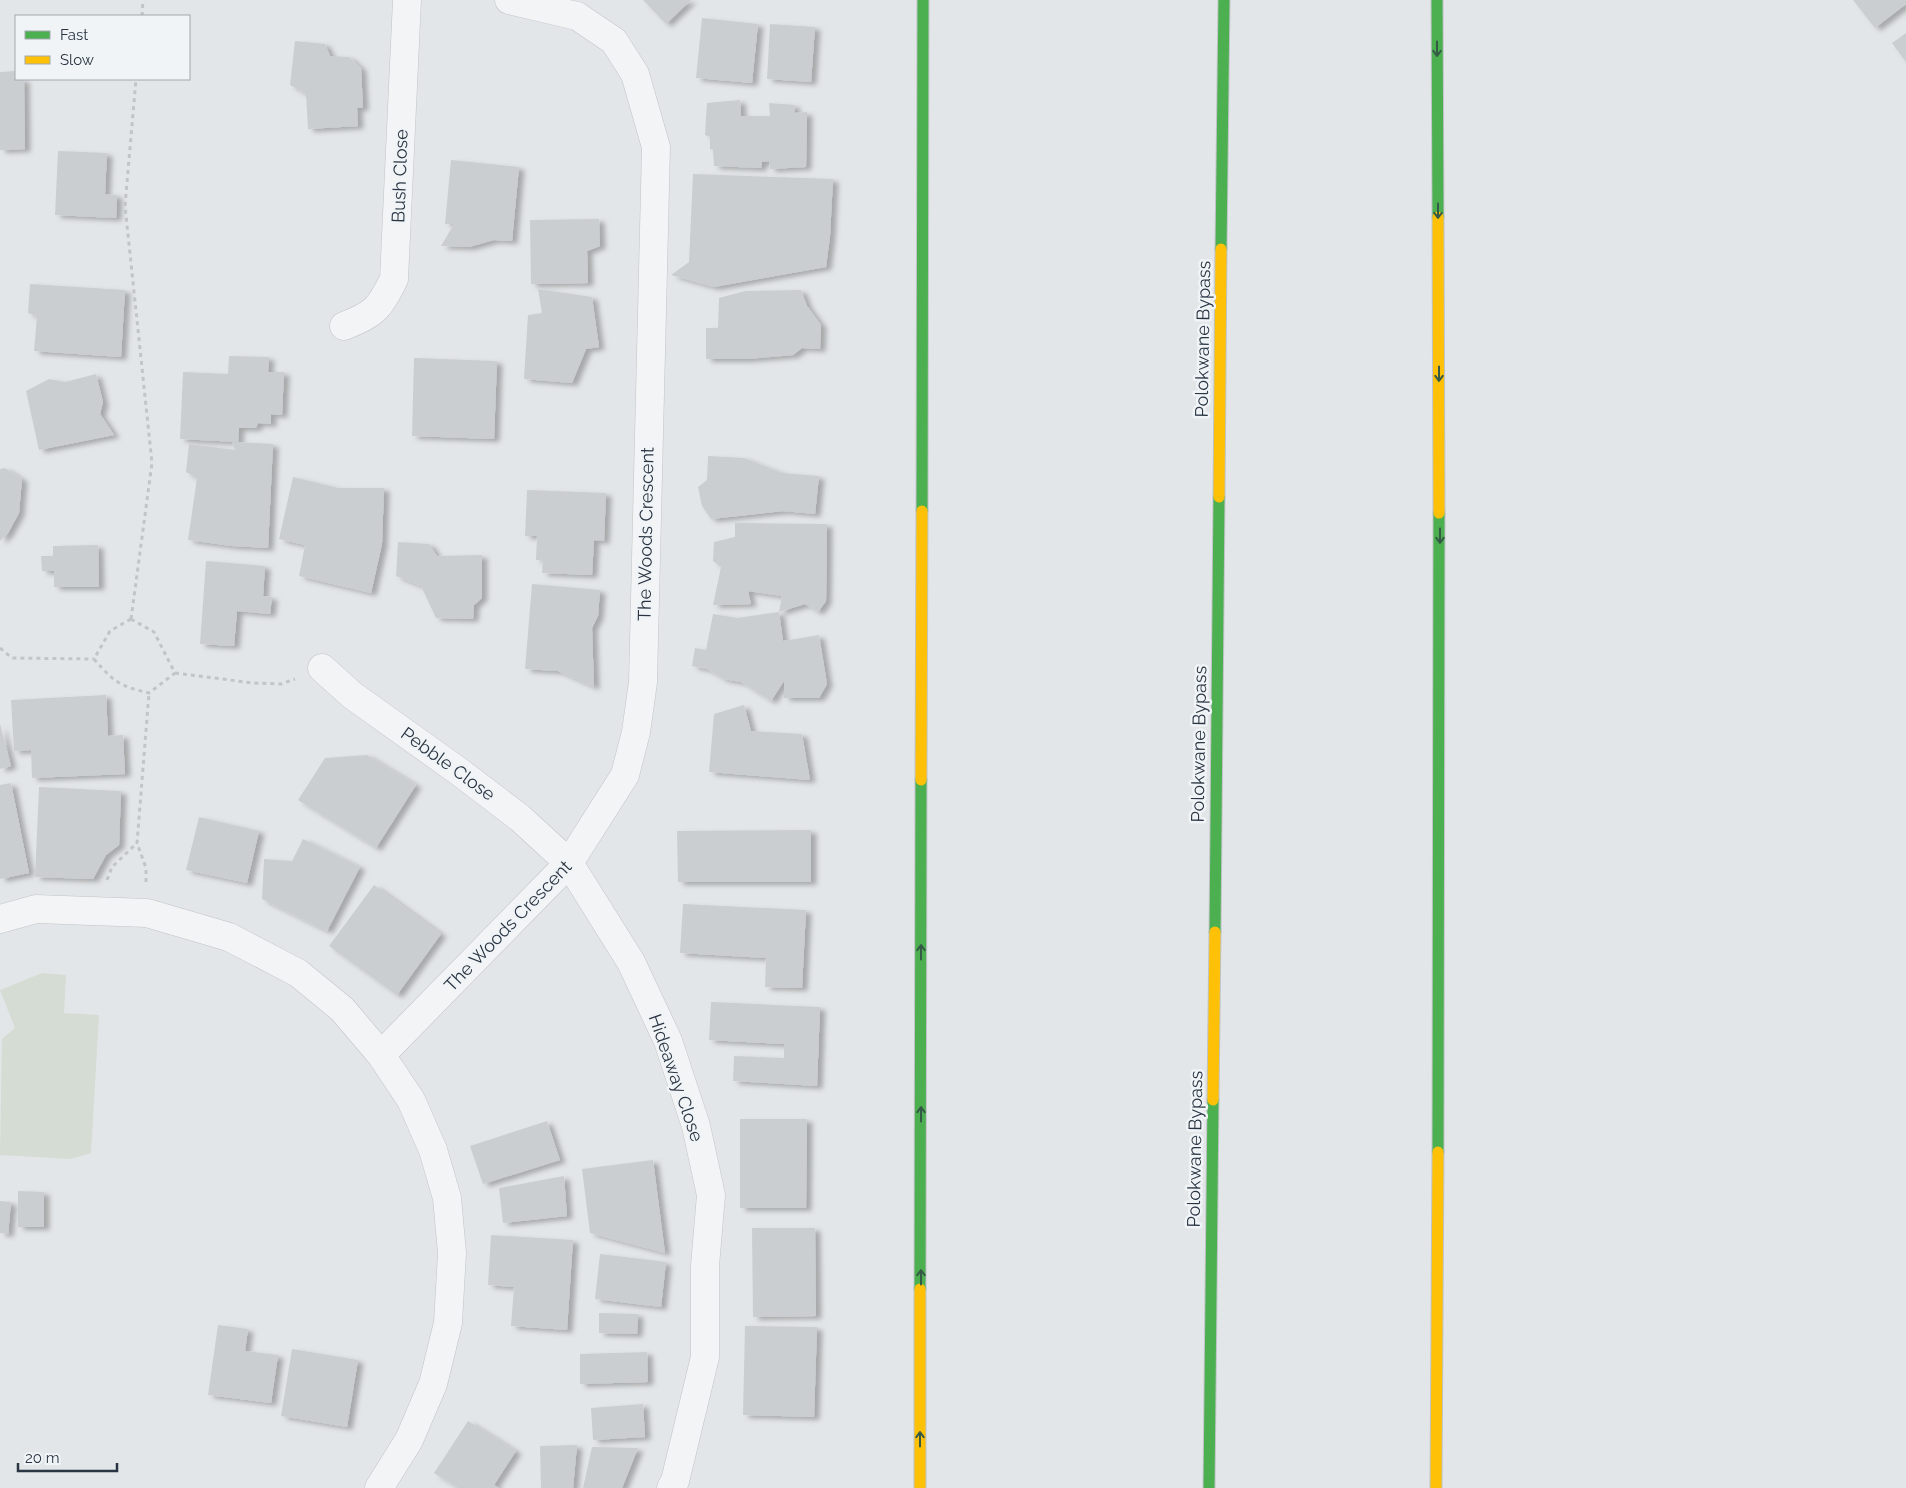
<svg xmlns="http://www.w3.org/2000/svg" width="1906" height="1488" viewBox="0 0 1906 1488" font-family="Raleway,sans-serif">
	<style>
		.green { fill: #d5dcd3 }
		.building { fill: #cbced0; filter: url(#shadow) }
		.lines { fill: none; stroke-linecap: round; stroke-linejoin: round }
		.street-casing { stroke: #c1c4c6; stroke-width: 29 }
		.fast-casing { stroke: #bfc3c6; stroke-width: 13 }
		.slow-casing { stroke: #bfc3c6; stroke-width: 13 }
		.path { stroke: #c2c5c8; stroke-width: 3; stroke-dasharray: 4 4; stroke-linecap: butt }
		.street { stroke: #f2f4f5; stroke-width: 28 }
		.fast { stroke: #4caf50; stroke-width: 11 }
		.slow { stroke: #ffc107; stroke-width: 11 }
		.oneway { stroke: #345a46 }
		.labels { text-anchor: middle; stroke-width: 5; stroke-linejoin: round; paint-order: stroke }
		.street-label { font-size: 18px; fill: #293542; stroke: #f1f4f7 }
	</style>
	<defs>
		<filter id="shadow"><feDropShadow dx="5.5" dy="3" stdDeviation="2.5" flood-color="#0004"/></filter>
	</defs>
	<rect width="100%" height="100%" fill="#e3e6e8"/>
	<path class="green" d="M42,973L66,975L64,1013L99,1015L91,1153L71,1159L0,1155L2,1039L15,1028L0,990Z"/>
	<path class="building" d="M643,0H691L666,24Z
		M1853,0H1906V4L1875,28Z
		M702,18L758,24L752,83L696,78Z
		M770,24L815,27L811,82L767,79Z
		M1906,33V62L1892,43Z
		M295,41L325,44L330,56L349,57L361,68L363,108H357L358,126L308,129L306,94L290,85Z
		M16,71V79H24L25,149L0,150V72Z
		M740,100L741,116H770L769,103L795,105L794,113L807,112L806,167L770,169L769,161L762,162L761,168L714,166L713,150L710,149V137L705,135L707,103Z
		M58,151L107,153L105,194L117,195L116,218L55,215Z
		M451,160L519,167L512,241L494,240L469,247L441,246L454,224H445Z
		M693,174L833,179L830,236L826,267L714,287L671,275L689,262Z
		M599,219L600,246L587,251L588,283L531,284L530,220Z
		M30,284L125,290L121,357L34,351L37,316L28,313Z
		M538,289L592,297L599,347L586,349L572,383L524,379L528,315L542,313Z
		M801,290L807,306L821,325L820,349L802,348L793,355L746,359H706V328H718L719,298L745,291Z
		M229,356L269,357L268,372H284L282,415L271,414V424L258,423L256,428H239L238,442L180,439L183,372L228,374Z
		M414,358L497,361L494,439L412,436Z
		M96,374L103,402L100,414L114,435L39,450L26,391L49,379L65,382Z
		M232,442L273,444L268,548L232,546L188,540L197,478L186,472L189,444L235,450Z
		M708,456L744,458L782,473L819,476L815,514L783,511L711,519L702,506L698,487L707,480Z
		M5,468L22,479L19,513L8,533L0,541V469Z
		M293,477L338,488H384L382,544L371,593L299,576L305,545L279,539Z
		M527,490L606,493L604,541L594,540L592,575L542,573L543,560H536L537,536H525Z
		M735,523L827,524L826,601L818,612L805,604L779,612L782,596L748,591L751,604L713,605L721,567L713,561L714,542L735,537Z
		M398,542L429,544L437,556L482,555V598L474,605L473,619L436,618L421,586L396,576Z
		M98,545L99,587H54V571H42L41,556H53V546Z
		M206,561L265,566L263,596L272,597L270,614L237,611L234,646L200,644Z
		M532,584L600,590L598,616L592,628L594,687L558,671L525,669Z
		M779,612L783,641L819,635L827,684L819,698H784V681L771,701L741,682L724,679L707,669L692,666L695,648L706,650L713,614L737,618Z
		M106,695L108,736L123,735L125,774L32,778L31,750L14,751L11,700Z
		M744,705L751,731L802,734L810,780L709,772L714,714Z
		M0,724L11,766L0,769Z
		M367,755L416,785L376,848L298,800L325,758Z
		M11,783L29,873L0,879V785Z
		M39,787L121,791L119,845L106,855L93,879L35,877Z
		M199,817L259,831L247,883L186,870Z
		M811,830V882H678L677,831Z
		M303,839L360,867L327,931L262,899L264,859L292,861Z
		M374,885L441,934L397,995L329,946Z
		M683,904L806,910L802,988L765,987L766,958L680,953Z
		M711,1002L820,1007L817,1086L733,1081L734,1056L784,1058V1044L709,1040Z
		M740,1119H807L806,1208H740Z
		M547,1121L560,1160L483,1184L470,1146Z
		M653,1160L665,1253L590,1233L582,1169Z
		M564,1176L567,1216L503,1223L499,1188Z
		M18,1191L44,1192V1227H18Z
		M0,1201L11,1202L8,1234L0,1233Z
		M752,1228H815L816,1316L753,1317Z
		M491,1235L573,1240L567,1330L511,1326L514,1287L488,1285Z
		M600,1254L666,1262L661,1307L595,1299Z
		M599,1313L638,1314L637,1334L599,1333Z
		M218,1325L248,1329L245,1351L278,1355L271,1403L208,1395Z
		M745,1326L817,1327L814,1417L743,1415Z
		M292,1349L358,1360L347,1427L281,1416Z
		M647,1352L648,1382L580,1384V1354Z
		M643,1404L645,1437L593,1440L591,1408Z
		M468,1421L516,1451L494,1485L499,1488H458L434,1473Z
		M577,1445L573,1488H541L540,1446Z
		M592,1447L638,1448L622,1488H583Z"/>
	<g class="lines">
		<g class="street-casing">
			<path id="street" d="M344,326C375,314 379,309 394,279L407,0
				M322,668L352,695L461,773L520,818L569,863L631,962L668,1041L696,1126L711,1195L705,1266V1357L675,1481L671,1488
				M0,919L36,909L147,913L229,937L298,973L342,1009L381,1055L411,1100L433,1150L447,1198L452,1253L448,1323L433,1384L409,1440L379,1488
				M381,1055L569,863L625,775L636,732L643,682L656,147L635,74L614,41L577,16L509,0"/>
		</g>
		<g class="fast-casing">
			<path id="fast" d="M1437,0L1438,217
				M1221,249L1224,0
				M922,511L923,0
				M1215,932L1219,497
				M1438,1152L1439,513
				M920,1289L921,780
				M1209,1488L1213,1100"/>
		</g>
		<g class="slow-casing">
			<path id="slow" d="M1438,217L1439,513
				M1219,497L1221,249
				M921,780L922,511
				M1213,1100L1215,932
				M920,1488V1289
				M1436,1488L1438,1152"/>
		</g>
		<path class="path" d="M142,16L143,0
			M131,619L152,463L125,206L136,79
			M131,619L154,632L175,673L149,693C119,686 114,682 94,659L110,631Z
			M0,648L12,658L94,659
			M175,673L253,683L281,684L295,679
			M107,880L112,867L137,843
			M146,882V868L137,843L149,693"/>
		<use href="#street" class="street"/>
		<use href="#fast" class="fast"/>
		<use href="#slow" class="slow"/>
	</g>
	<defs><path id="oneway-shaft" d="M-6 0H5M1.5-3L5.5 0L1.5 3" fill="none" stroke-width="1.6" stroke-linecap="round" stroke-linejoin="round" transform="scale(1.25)"/></defs>
	<g class="oneway">
		<use href="#oneway-shaft" transform="translate(1437 49) rotate(90)"/>
		<use href="#oneway-shaft" transform="translate(1438 211) rotate(90)"/>
		<use href="#oneway-shaft" transform="translate(1439 374) rotate(90)"/>
		<use href="#oneway-shaft" transform="translate(1440 536) rotate(90)"/>
		<use href="#oneway-shaft" transform="translate(921 952) rotate(-90)"/>
		<use href="#oneway-shaft" transform="translate(921 1114) rotate(-90)"/>
		<use href="#oneway-shaft" transform="translate(921 1277) rotate(-90)"/>
		<use href="#oneway-shaft" transform="translate(920 1439) rotate(-90)"/>
	</g>
	<g class="labels">
		<g class="street-label">
			<text transform="translate(400 176) rotate(-88)" y="6">Bush Close</text>
			<text transform="translate(1203 339) rotate(-89)" y="6">Polokwane Bypass</text>
			<text transform="translate(646 534) rotate(-89)" y="6">The Woods Crescent</text>
			<text transform="translate(1199 744) rotate(-89)" y="6">Polokwane Bypass</text>
			<text transform="translate(448 764) rotate(36)" y="6">Pebble Close</text>
			<text transform="translate(508 926) rotate(-46)" y="6">The Woods Crescent</text>
			<text transform="translate(676 1078) rotate(71)" y="6">Hideaway Close</text>
			<text transform="translate(1195 1149) rotate(-89)" y="6">Polokwane Bypass</text>
		</g>
	</g>
	<rect x="15" y="15" width="175" height="65" fill="#f1f4f7" stroke="#a1a8af"/>
	<rect x="25" y="31" width="25" height="8" fill="#4caf50" stroke="#a1a8af"/>
	<text x="60" y="40" font-size="15" fill="#293542">Fast</text>
	<rect x="25" y="56" width="25" height="8" fill="#ffc107" stroke="#a1a8af"/>
	<text x="60" y="65" font-size="15" fill="#293542">Slow</text>
	<path d="M18 1463v8h99v-8" fill="none" stroke="#293542" stroke-width="2.5"/>
	<text x="25" y="1463" font-size="15" fill="#293542" stroke="#f1f4f7" stroke-width="4" paint-order="stroke">20 m</text>
</svg>
